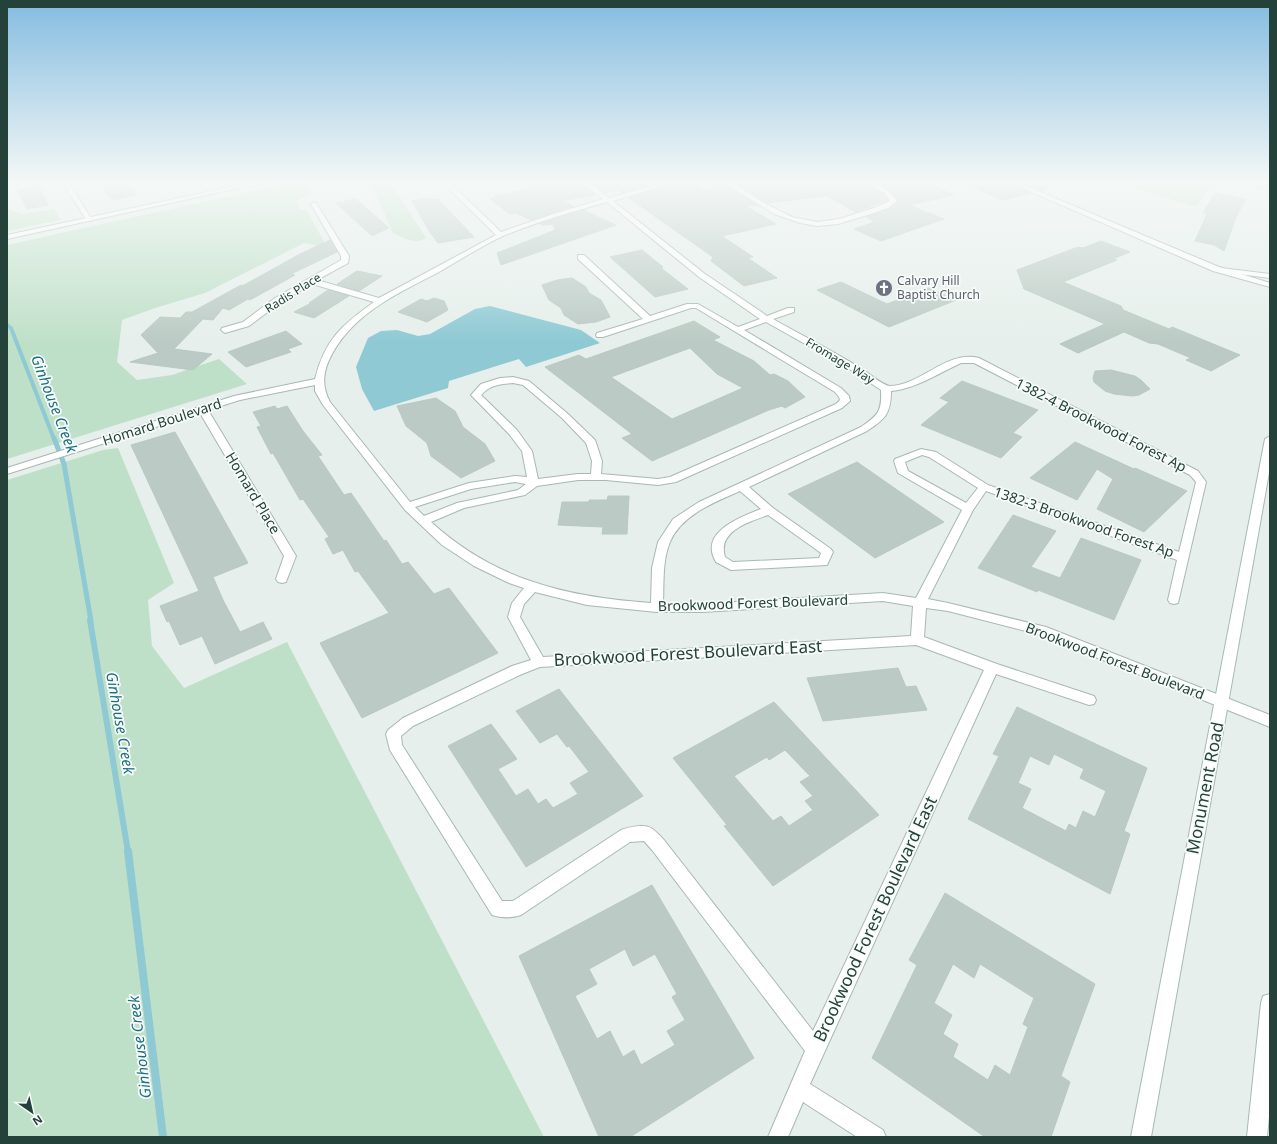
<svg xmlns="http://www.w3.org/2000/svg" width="1277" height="1144" viewBox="0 0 1277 1144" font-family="'Noto Sans',sans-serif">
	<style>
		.green { fill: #bfe0c8 }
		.water { fill: #8ec9d4 }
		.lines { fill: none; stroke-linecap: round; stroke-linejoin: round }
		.stream-far4 { stroke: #8ec9d4; stroke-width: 3 }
		.stream-far3 { stroke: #8ec9d4; stroke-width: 4 }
		.stream-far2 { stroke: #8ec9d4; stroke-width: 5 }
		.stream-far1 { stroke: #8ec9d4; stroke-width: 6 }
		.stream { stroke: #8ec9d4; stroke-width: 8 }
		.building { fill: #bbcac4; stroke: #b8c9c2; fill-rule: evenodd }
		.minor-casing { stroke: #a8b8b2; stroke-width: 2 }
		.tertiary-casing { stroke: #a8b8b2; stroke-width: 2 }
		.secondary-casing { stroke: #a4bbb3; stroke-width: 2 }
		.minor { fill: #fff; fill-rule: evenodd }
		.tertiary { fill: #fff; fill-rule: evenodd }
		.secondary { fill: #fff; fill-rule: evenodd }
		.labels { text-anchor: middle; stroke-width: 3.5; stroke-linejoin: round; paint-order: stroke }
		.far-worship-label { font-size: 12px; fill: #5b616d; stroke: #f7fbf9; text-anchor: start }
		.far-street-label { font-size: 12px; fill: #24423a; stroke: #f7fbf9 }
		.street-label { font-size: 14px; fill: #24423a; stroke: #f7fbf9 }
		.water-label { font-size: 15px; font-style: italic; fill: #1c6f80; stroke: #f7fbf9 }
		.near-street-label { font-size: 17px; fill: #24423a; stroke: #f7fbf9 }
	</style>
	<rect width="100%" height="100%" fill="#e6efeb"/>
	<path class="green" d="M289,183H314L308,185L311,194L296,201L299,208L307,211L326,245L325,247L304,243L205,293L155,308L122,320L117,362L137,380L172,375L219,359L247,384L7,459V245Z
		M363,183H388L392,186L426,238C416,245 404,238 393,233L373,187Z
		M1119,183H1270L1267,190L1229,184L1210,189L1195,207Z
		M7,209L22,214L54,209L61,220L7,231Z
		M118,448L174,583L148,600L152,646L184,688L287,642L544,1137H7V480L103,450Z"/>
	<path class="water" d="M490,306L581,330L600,343L526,367L519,359L449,381L448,388L374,411L362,389L356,367L368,338L381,331L397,330L418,336L430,334L475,309Z"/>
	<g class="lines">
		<path class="stream-far4" d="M1267,183L1270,184"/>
		<path class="stream-far3" d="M7,325L11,328L54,439"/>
		<path class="stream-far2" d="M54,438L64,464L91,621"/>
		<path class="stream-far1" d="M90,620L128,852"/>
		<path class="stream" d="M128,851L163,1137"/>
	</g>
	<path class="building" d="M102,183H127L137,195L112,200L101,186H104Z
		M526,183H582L595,195L561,201L573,206L531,220L516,213L510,214L489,198L496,197L495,196L532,188Z
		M592,183H656L622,193L616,189V190L605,193Z
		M673,183H693L704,190L726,185L757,205L746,206L776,224L722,236L753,257L748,258L777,278L744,286L711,261L713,257L629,198Z
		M735,183H865L884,194L888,200L856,212L827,196L768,203Z
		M877,183H927L954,195L909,205L944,219L881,241L854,229L875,222L866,217L888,209L898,201L888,189Z
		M962,183H1010L1031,193L1002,200Z
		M1023,183H1048V189L1041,191Z
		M39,187L48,205L27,209L18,191Z
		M1215,193L1246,199L1236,217L1224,251L1214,245L1195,241L1207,214L1203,213Z
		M429,198L431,200L438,199L474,237L438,243L429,231L412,201Z
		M356,199L389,228L372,236L336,203Z
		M583,210L616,225L501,265L497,253L555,230L553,224L544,225L540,224Z
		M330,240L337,252L291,274L295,275L250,300L248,299L229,310L223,308L213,320L203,319L174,349L212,354L193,370L130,362L158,353L141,335L160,317L180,318L186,312H192L241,285L242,286L255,279L300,254Z
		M1101,241L1130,252L1113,259L1117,260L1063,282L1121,306L1123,310L1169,329L1172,327L1240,355L1211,371L1186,360L1191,358L1158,344L1149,343L1124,332L1078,353L1060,344L1105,324L1024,289L1017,270L1078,247L1083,248Z
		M642,250L663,267L661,268L688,289L655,297L610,257Z
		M357,271L382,276L359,291L337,284Z
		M572,278L586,287L589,293L601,300L610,317L596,322L578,324L564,315L561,308L549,300L542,285L557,280Z
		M841,282L887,304L929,288L956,300L889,327L817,290Z
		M328,290L349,296L314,318L294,312L311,303H309Z
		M434,298L444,301L448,310L427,322L398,312L421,299L427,301Z
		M694,321L720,337L713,340L754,361L770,375L774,374L788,381L805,397L785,408L782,406L769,410L652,461L622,438L632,434L545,367L579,355L586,359ZM690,348L717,374L743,388L672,419L611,377Z
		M286,331L302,344L288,349L291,352L246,367L228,352Z
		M1111,370L1135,376L1141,380L1150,389L1139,395L1132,396L1114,394L1105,391L1094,382L1093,378L1095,371Z
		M962,381L1038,410L1013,433L1022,437L1001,458L921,425L949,402L940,398Z
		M436,398L455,411L463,427L485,444L495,461L461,478L431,456L427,443L406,426L397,406Z
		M275,406L277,409L287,406L303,431L322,455L318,456L344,495L351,493L384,541L386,540L402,564L408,562L434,594L449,588L498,653L362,718L320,643L389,613L358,571L355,572L343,550L333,554L325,539L329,537L303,499L300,500L273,453L271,454L257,427L261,426L253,412Z
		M175,432L248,563L213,577L223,600L240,632L263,622L272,639L215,664L202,636L180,645L169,621L167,622L160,606L199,591L131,445Z
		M1075,442L1134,469L1135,468L1187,491L1144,532L1097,509L1113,479L1097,469L1077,500L1030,478Z
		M857,462L903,494L944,522L875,558L788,494Z
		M608,496H629L627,534H602L603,527L558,525L562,502H589V500H607Z
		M1013,515L1056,531L1031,567L1060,578L1081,538L1141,560L1114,620L1038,590L1037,592L978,568Z
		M898,668L906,687L916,686L927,710L823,721L807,678Z
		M559,689L643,796L526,867L448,746L491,724L517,759L498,769L516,796L528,789L538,804L546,799L553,808L578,794L570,783L589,772L569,746L567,747L557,734L540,743L516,711Z
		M774,702L879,815L773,886L724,826L727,825L673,758ZM785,750L810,776L800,782L813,796L805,801L813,810L789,826L781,816L773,821L734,776L767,757L769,760Z
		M1017,707L1147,768L1124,831L1130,834L1110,894L968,819L999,756L993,754ZM1054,754L1084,769L1080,778L1106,791L1095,817L1083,811L1076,828L1069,824L1066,831L1022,808L1031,789L1018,783L1030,756L1049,765Z
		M652,885L754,1058L630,1137H599L519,956ZM625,949L633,966L655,954L677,994L672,997L685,1020L667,1031L675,1045L641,1065L634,1050L623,1057L610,1031L597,1039L575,996L597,984L589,969Z
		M945,893L1095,984L1061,1076L1070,1082L1051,1137H985L872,1058L917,965L909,960ZM953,964L974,978L980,964L1034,998L1023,1024L1028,1027L1010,1075L995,1065L988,1080L953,1057L958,1044L943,1034L952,1015L934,1003Z"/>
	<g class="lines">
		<g class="minor-casing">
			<path id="minor" d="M7,183H19L7,187Z
				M63,183H69L92,220L91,221H87Z
				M443,183H450L501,232L556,213L603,199L583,183H590L609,198L662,183H672L613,201L705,274L763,313L767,316L788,308H794V312L773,319C803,336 833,351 862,369C868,373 884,386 890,386C922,385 946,350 979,358L1198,471L1206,482L1178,603L1174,604L1170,603L1168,600L1177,560L986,491L973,510L928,599L948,603L1046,627L1270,715V727L1038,634L948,611L926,608L924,637L997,664L1094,696L1096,700L1094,704L1089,705L996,674L810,1084L883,1130L886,1137H857L803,1102L788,1137H768L805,1051L652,850L644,841L630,842L521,915C512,918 501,918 492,915L390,750L386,734L388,730L403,718L512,666L531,660L508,617L512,603L524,588L509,583L474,566L442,545L405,510L323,405L315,391V385L240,400L208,410L296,556L286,582L282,583L278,582L276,579L284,556L200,413L7,474V468L234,396L315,379C325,339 342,325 374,302L312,284L281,302L249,326L225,333L221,330L222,328L243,322L275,298L341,260V256L311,204L312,203H316L349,256L348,263L317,280L379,298L496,235ZM607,202L699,277L760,319L738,327L698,304H687L650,316L584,255H578V259L643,319L597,333L596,335L597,337H603L691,308H696L835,392L839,397L840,400L836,404L670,477L658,479L601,474L602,461L595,440L568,414L529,381L513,377L500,378L481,384L471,395L509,434L522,451L527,477L515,476L469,483L410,502L330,402C321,385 323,371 332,354C355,312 399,293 439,272C460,260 481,246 503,236C536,222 572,212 607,202ZM766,322L848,368L881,390C882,412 878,415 861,427L699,502L673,519L658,542L652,568L651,603C566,597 495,580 431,522L464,508L525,495L537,486L578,480H606L658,485L676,482L842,408L850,401L849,396L841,388L744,330ZM961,363H974L1190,475L1196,482L1179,552L988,485L936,452L921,449L895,459L894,461L898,473L962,510L916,598L883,593L702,604L663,603C664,583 662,561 670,542C681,515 715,502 740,491L761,509C741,517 698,532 716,562L731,570L827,565L833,552L831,549L773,508L749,487L867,431C885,419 891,414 891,391C915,389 939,373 961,363ZM513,383L523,385L562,418L586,443L592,461L591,474H578L538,479L532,451L517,430L481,395C490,385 500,384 513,383ZM922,455L929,457L978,488L966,503L908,471L905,462ZM515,482L526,484L518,490L457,503L424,516L415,507L471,489ZM768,515L821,553L819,558L733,562L725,557C717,531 749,522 768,515ZM535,592L587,605L657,612H702L883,601L913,606L911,636L543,657L520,617L524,604ZM916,645L984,670L813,1031L664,840C660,836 656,831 651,828C644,824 629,827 621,830L513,901H502L402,745L401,736L413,726L522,674L540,667Z
				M725,183H732L766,204L792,217L817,222L839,219L874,208L890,201L885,193L866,183C880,183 889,190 897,201L888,208L874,213L838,224L817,226L800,223L774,214Z"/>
		</g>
		<g class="tertiary-casing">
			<path id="tertiary" d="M249,183H261L7,239V235Z
				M1011,183H1019L1219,267L1270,283V287L1213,271Z"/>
		</g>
		<g class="secondary-casing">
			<path id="secondary" d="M1213,267L1270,274V278L1216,271H1213Z
				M1270,436V467L1151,1137H1131L1265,439Z
				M1270,994V1106L1267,1137H1247L1261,1003L1263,996Z"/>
		</g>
		<use href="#minor" class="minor"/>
		<use href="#tertiary" class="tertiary"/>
		<use href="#secondary" class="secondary"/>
	</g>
	<linearGradient id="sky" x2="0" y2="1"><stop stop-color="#84bce0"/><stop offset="0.53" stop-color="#f4f8f6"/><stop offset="1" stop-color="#f4f8f6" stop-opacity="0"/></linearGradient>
	<rect width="1277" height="343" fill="url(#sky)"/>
	<defs>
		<g id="church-disc" transform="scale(0.9)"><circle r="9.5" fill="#6b7280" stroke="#f7fbf9"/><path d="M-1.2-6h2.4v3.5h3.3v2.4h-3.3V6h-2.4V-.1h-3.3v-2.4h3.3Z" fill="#fff"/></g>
	</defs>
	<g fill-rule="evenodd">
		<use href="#church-disc" x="884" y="288"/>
	</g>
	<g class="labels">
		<g class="far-worship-label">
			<text x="897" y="285">Calvary Hill<tspan x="897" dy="14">Baptist Church</tspan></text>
		</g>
		<g class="far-street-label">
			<text transform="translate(293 293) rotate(-32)" y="4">Radis Place</text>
			<text transform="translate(840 361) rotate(31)" y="4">Fromage Way</text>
		</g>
		<g class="street-label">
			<text transform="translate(162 422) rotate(-18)" y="5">Homard Boulevard</text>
			<text transform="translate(1101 425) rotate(27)" y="5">1382-4 Brookwood Forest Ap</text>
			<text transform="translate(253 493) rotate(59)" y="5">Homard Place</text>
			<text transform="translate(1084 522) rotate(19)" y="5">1382-3 Brookwood Forest Ap</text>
			<text transform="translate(753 603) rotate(-2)" y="5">Brookwood Forest Boulevard</text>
			<text transform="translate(1115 661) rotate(21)" y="5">Brookwood Forest Boulevard</text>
		</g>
		<g class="water-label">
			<text transform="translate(54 404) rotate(69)" y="5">Ginhouse Creek</text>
			<text transform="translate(120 723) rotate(80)" y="5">Ginhouse Creek</text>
			<text transform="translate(140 1047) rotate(-97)" y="5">Ginhouse Creek</text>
		</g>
		<g class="near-street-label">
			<text transform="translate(688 653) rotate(-3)" y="6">Brookwood Forest Boulevard East</text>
			<text transform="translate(1205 788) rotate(-79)" y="6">Monument Road</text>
			<text transform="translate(875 919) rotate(-65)" y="6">Brookwood Forest Boulevard East</text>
		</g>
	</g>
	<rect width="1277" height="1144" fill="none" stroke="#24423a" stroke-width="16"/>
	<g transform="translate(32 1112) rotate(146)" stroke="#f7fbf9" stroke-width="3" paint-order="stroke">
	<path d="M0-3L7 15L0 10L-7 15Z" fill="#24423a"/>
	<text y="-6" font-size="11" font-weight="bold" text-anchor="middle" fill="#24423a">N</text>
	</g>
</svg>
